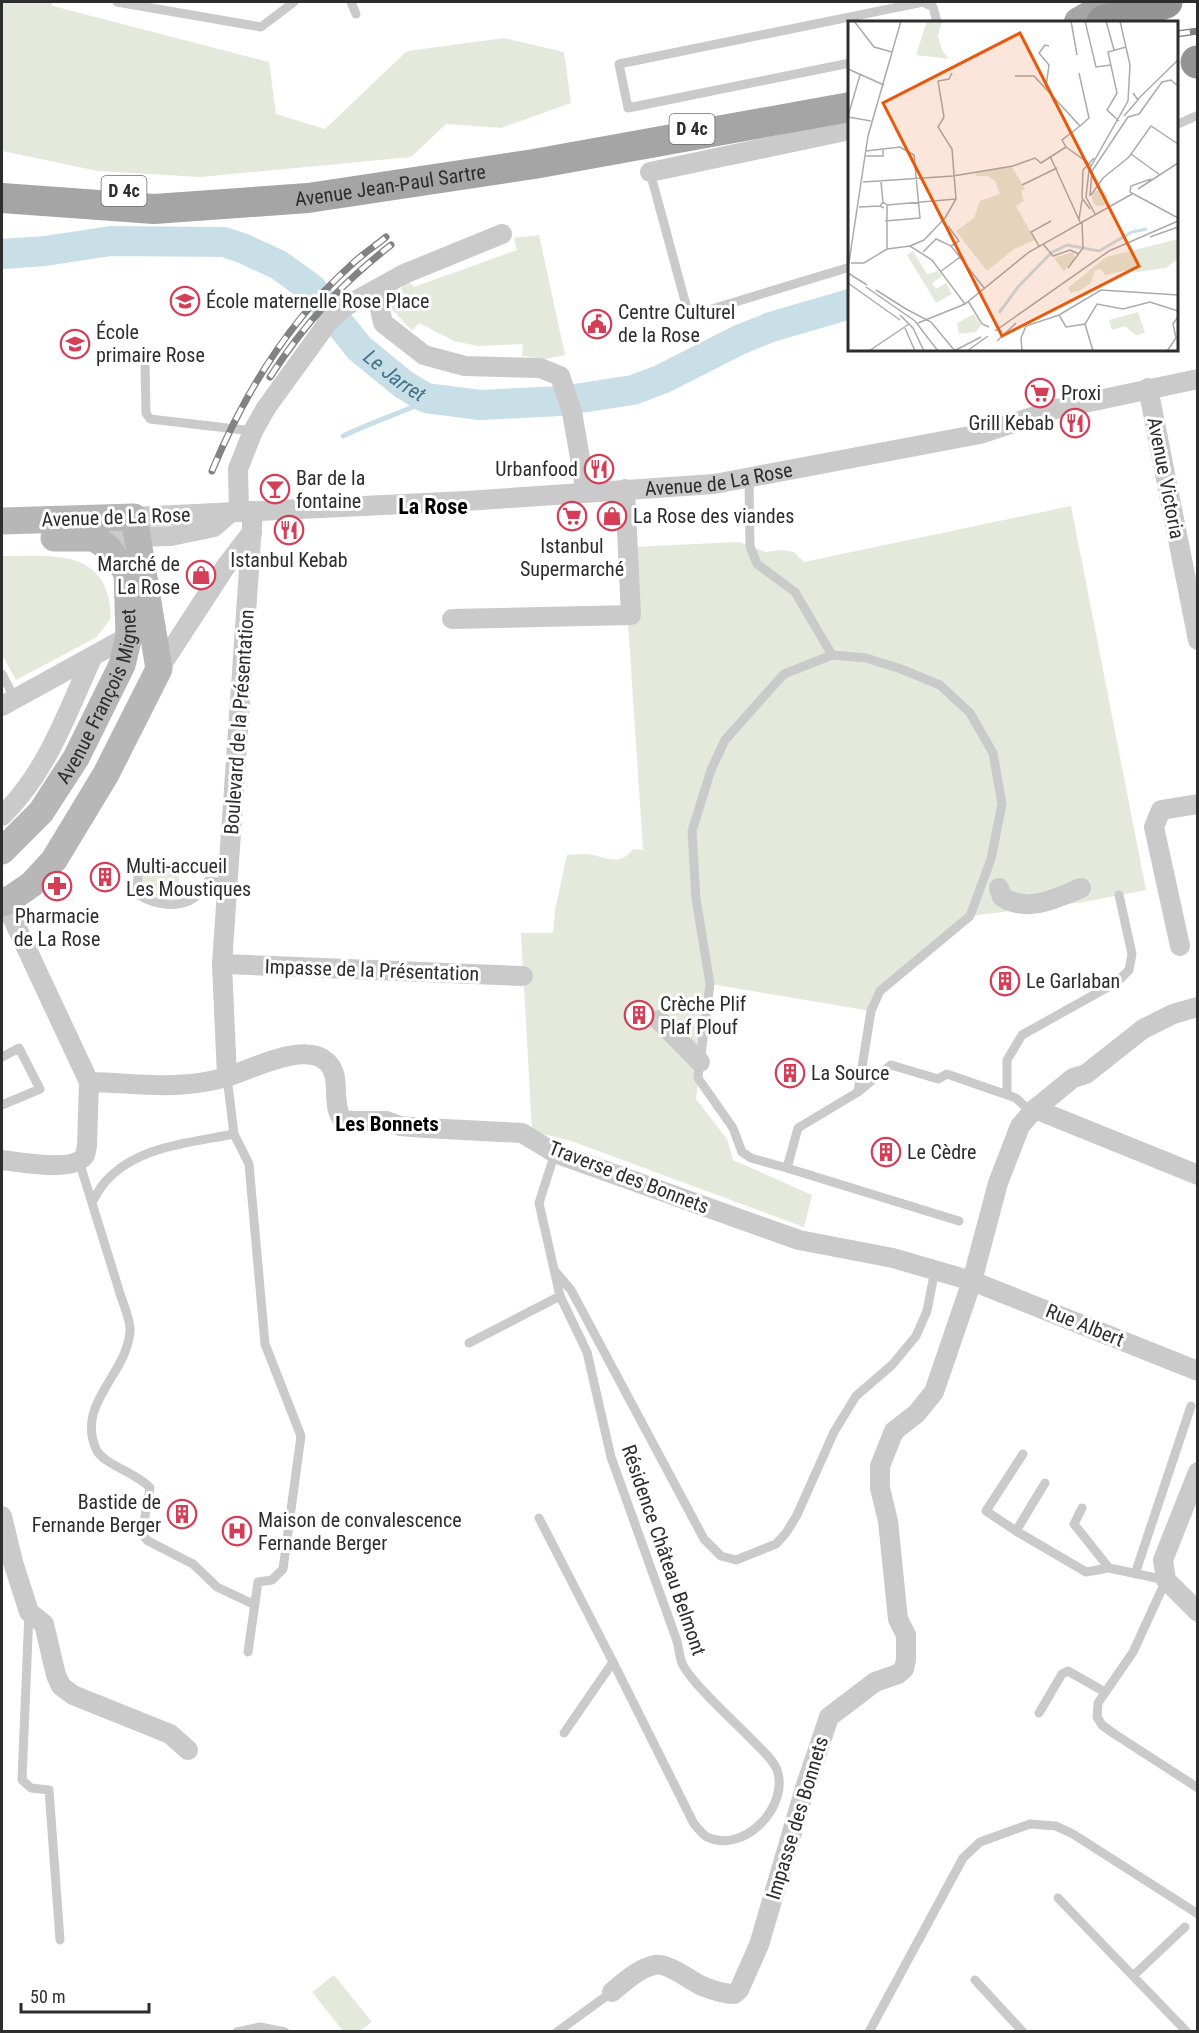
<svg xmlns="http://www.w3.org/2000/svg" width="1199" height="2033" viewBox="0 0 1199 2033" font-family="'Roboto Condensed',sans-serif">
	<style>
		.green { fill: #e4e9db }
		.lines { fill: none; stroke-linecap: round; stroke-linejoin: round }
		.stream { stroke: #c9dfe8; stroke-width: 5 }
		.river { stroke: #c9dfe8; stroke-width: 30 }
		.lane { stroke: #cacaca; stroke-width: 9 }
		.street { stroke: #cacaca; stroke-width: 20 }
		.secondary { stroke: #b7b7b7; stroke-width: 27 }
		.primary { stroke: #a5a5a5; stroke-width: 30 }
		.highway { stroke: #949494; stroke-width: 33 }
		.rail-casing { stroke: #828282; stroke-width: 7 }
		.rail { stroke: #fff; stroke-width: 4.5; stroke-dasharray: 14; stroke-linecap: butt }
		.labels { text-anchor: middle; stroke-width: 6; stroke-linejoin: round; paint-order: stroke }
		.shield { fill: #fff; stroke: #6c6c6c; stroke-width: 1.5 }
		.shield-label { font-size: 18px; font-weight: bold; fill: #2d2d2d }
		.street-label { font-size: 20px; fill: #2d2d2d; stroke: #fff }
		.poi-label { font-size: 20px; fill: #2d2d2d; stroke: #fff; text-anchor: start }
		.water-label { font-size: 21px; font-style: italic; fill: #427387; stroke: #fff }
		.neighbourhood-label { font-size: 21px; font-weight: bold; fill: #000; stroke: #fff }
		.quarter-label { font-size: 22px; font-weight: bold; fill: #000; stroke: #fff }
		.inset-river { fill: none; stroke: #c9dfe8; stroke-width: 3 }
		.inset-road { fill: none; stroke: #ababab; stroke-width: 1.5 }
		.view { fill: #e8590c; fill-opacity: 0.15; stroke: #e8590c; stroke-width: 3 }
		.inset-edge { fill: none; stroke: #2d2d2d; stroke-width: 3 }
	</style>
	<rect width="100%" height="100%" fill="#fff"/>
	<path class="green" d="M2,2H51L53,6L269,62L276,114L325,129L407,51L504,38L564,52L571,103L501,128L446,124L411,157L200,177L98,171L2,151Z
		M539,235L565,355L545,359L522,356L523,344L477,346L454,341L419,323L412,331L391,308L396,294L408,281L414,287L517,250L514,238Z
		M1071,506L1146,890L1084,902L970,916L880,991L871,1011L710,984L696,1099L727,1139L733,1160L812,1195L804,1227L571,1141L532,1131L521,933H553L555,910L567,855C572,855 577,854 582,854C602,853 617,870 633,849L643,850L628,623L631,547L739,542L766,552L782,550L794,552L804,562Z
		M2,556C39,557 95,547 108,595C110,602 110,611 111,618L97,637L16,680L2,655Z
		M168,862L182,864C178,877 178,886 182,899C166,903 156,899 141,892L142,871L152,865Z
		M334,1975L372,2022L360,2031H343L312,1992Z"/>
	<g class="lines">
		<path class="stream" d="M343,436C372,422 403,412 432,399"/>
		<path class="river" id="s1" d="M2,254L45,251L111,241L224,242L242,248L279,265L312,289L359,348L403,384L426,398L480,405L561,401L633,390L662,379L739,340L771,327L850,304"/>
		<path class="lane" d="M117,2L261,27L294,2
			M351,2L356,14
			M850,63L628,108L619,64L923,2L933,7L937,22
			M1176,125L1198,115
			M650,172L689,316L850,267
			M145,364L146,413L150,419L253,431
			M749,479L750,546L757,564L795,592L832,655
			M832,655L866,658L901,669L940,685L970,713L993,753L1002,804L991,859L970,916L880,991L871,1011L858,1092L798,1128L787,1168L751,1158L742,1152L733,1128L698,1078L710,984L696,899L692,831L711,770L725,740L784,674Z
			M2,674L15,699
			M138,874L137,894C161,909 193,911 208,881L228,883
			M2,1057L19,1048L40,1089L2,1105
			M227,1077L234,1134L249,1164L265,1344L301,1436L283,1569L272,1580L258,1582L248,1652
			M858,1092L891,1065L938,1079L947,1074L1016,1098L1032,1113
			M1007,1095V1060L1022,1035L1117,982L1129,970L1132,954L1119,895
			M79,1161C92,1203 105,1245 118,1287C121,1299 131,1320 130,1331C127,1375 76,1403 96,1449C102,1464 139,1474 150,1488L142,1534L148,1541L193,1564L217,1587L255,1605
			M787,1168L959,1221
			M92,1202C96,1195 100,1188 105,1182C137,1146 189,1143 234,1134
			M555,1271L571,1290L704,1539L721,1556L736,1560L776,1544L786,1533L797,1515L834,1432L856,1396L892,1365L916,1336L927,1311L935,1270
			M469,1343L560,1296
			M1045,1483L1016,1531L1086,1572L1109,1568L1166,1580L1133,1652L1098,1703L1097,1717L1102,1725L1113,1733L1198,1788
			M1082,1508L1074,1524L1109,1568
			M539,1518L613,1662L694,1824C698,1828 702,1834 707,1837C743,1854 787,1809 778,1773C776,1762 761,1749 753,1741C737,1724 690,1682 682,1663C679,1656 679,1648 677,1641L611,1457L587,1352L560,1296L539,1203L555,1153
			M1016,1531L986,1511L1023,1454
			M1135,1574L1191,1406
			M29,1612L22,1780L31,1788L49,1790L60,1940
			M1039,1713L1062,1674L1068,1671L1105,1692
			M564,1733L613,1662
			M1058,1898L1187,2032
			M1133,1976L1185,1927
			M975,1980L1023,2032
			M237,2032L260,2027L285,2032
			M557,2032L612,1992
			M869,2032L963,1858L980,1842L1030,1824L1056,1826L1073,1834L1198,1914"/>
		<g class="street">
			<path d="M650,172L850,130"/>
			<path d="M376,290L383,323L424,355L465,366L540,368L560,376L572,412L586,493"/>
			<path d="M1148,388L1198,640"/>
			<path d="M239,511L238,469L253,431L266,408L329,321L346,306L404,274L502,234"/>
			<path id="s2" d="M134,517L466,501L714,484L980,434L1056,409L1198,379"/>
			<path d="M94,538L171,536L214,527L231,512"/>
			<path d="M452,619L631,615L625,489"/>
			<path d="M159,669L226,566L252,532"/>
			<path d="M2,706L129,636"/>
			<path d="M2,816C47,772 66,715 92,658"/>
			<path d="M999,888L1002,897C1028,913 1055,899 1081,888"/>
			<path d="M2,896L89,1082L87,1146C86,1149 86,1152 85,1155C75,1173 19,1162 2,1160"/>
			<path d="M1180,946L1154,827L1161,810L1198,804"/>
			<path d="M222,964L523,976"/>
			<path d="M659,1020L700,1062"/>
			<path d="M227,1077L222,964L253,511"/>
			<path d="M89,1082C139,1083 178,1091 227,1077C252,1069 305,1041 327,1062C343,1077 330,1102 342,1119L351,1121H387L400,1126L425,1128L522,1133L555,1153L799,1240L893,1258L972,1281L1198,1371"/>
			<path d="M1035,1109L1198,1175"/>
			<path d="M1198,1472L1163,1560L1166,1580L1198,1612"/>
			<path d="M2,1516L13,1562L29,1612L44,1624L56,1675L61,1686L73,1695L170,1734L188,1750"/>
			<path d="M612,1992C624,1982 639,1968 655,1965C667,1962 691,1981 702,1986C712,1990 724,1994 734,1994L739,1990L759,1945L805,1788L829,1717L875,1682L898,1674L904,1669L906,1660V1635L898,1619L888,1521L880,1488V1466L894,1431L917,1413L934,1392L972,1281L998,1183L1020,1126L1035,1109L1073,1078L1086,1074L1143,1029L1173,1014L1198,1007"/>
		</g>
		<g class="secondary">
			<path d="M2,521L134,517L159,669L106,774L54,860L32,884L6,902L2,903"/>
			<path id="s3" d="M2,851L41,812L76,758L122,665L129,636L127,572L107,547L94,538H54"/>
		</g>
		<g class="primary">
			<path d="M1079,22L1114,2"/>
			<path id="s4" d="M2,198L154,209L308,198L534,164L850,107"/>
		</g>
		<path class="highway" d="M1103,22L1166,2
			M1197,62H1198"/>
		<g class="rail-casing">
			<path id="rail" d="M1176,34L1198,31
				M270,377C305,323 341,284 391,245
				M212,471C244,394 288,322 350,266C361,255 374,247 386,237"/>
		</g>
		<use href="#rail" class="rail"/>
	</g>
	<defs>
		<g id="school-ring" transform="scale(1.5)"><circle r="9.5" fill="#fff" stroke="#d53e57" stroke-width="1.5"/><path d="M0-5L7-2L0 1L-7-2ZM-4 1L0 2.5L4 1V4Q0 6-4 4Z" fill="#d53e57"/></g>
		<g id="civic-ring" transform="scale(1.5)"><circle r="9.5" fill="#fff" stroke="#d53e57" stroke-width="1.5"/><path d="M-.6-6.5H3V-4.5H.6V-3L4-1V1h2V6H-6V1h2V-1L-.6-3ZM-1.2 2.5V6h2.4V2.5Z" fill="#d53e57"/></g>
		<g id="supermarket-ring" transform="scale(1.5)"><circle r="9.5" fill="#fff" stroke="#d53e57" stroke-width="1.5"/><path d="M-6-5.5h2.5l.6 2H6L4.5 2H-2.5L-4.4-4H-6ZM-1.5 3.2a1.3 1.3 0 1 0 .1 0ZM3 3.2a1.3 1.3 0 1 0 .1 0Z" fill="#d53e57"/></g>
		<g id="restaurant-ring" transform="scale(1.5)"><circle r="9.5" fill="#fff" stroke="#d53e57" stroke-width="1.5"/><path d="M-5-6h1v4h1v-4h1v4h1v-4h1v5L-1.5 .5V6h-2V.5L-5-1ZM5-6V6H3V1.5H1.5Q1.5-4 5-6Z" fill="#d53e57"/></g>
		<g id="bar-ring" transform="scale(1.5)"><circle r="9.5" fill="#fff" stroke="#d53e57" stroke-width="1.5"/><path d="M-6-5H6L.8 .8V4.5H3.5V6h-7V4.5H-.8V.8Z" fill="#d53e57"/></g>
		<g id="shop-ring" transform="scale(1.5)"><circle r="9.5" fill="#fff" stroke="#d53e57" stroke-width="1.5"/><path d="M-5-2.5h2.3a2.7 3.5 0 0 1 5.4 0H5L5.5 6h-11ZM-1.5-2.5h3a1.5 2.3 0 0 0-3 0Z" fill="#d53e57"/></g>
		<g id="building-ring" transform="scale(1.5)"><circle r="9.5" fill="#fff" stroke="#d53e57" stroke-width="1.5"/><path d="M-4-6H4V6H1V3H-1V6H-4ZM-2.5-4.3h1.7v1.8h-1.7ZM.8-4.3h1.7v1.8H.8ZM-2.5-1h1.7V.8h-1.7ZM.8-1h1.7V.8H.8Z" fill="#d53e57"/></g>
		<g id="pharmacy-ring" transform="scale(1.5)"><circle r="9.5" fill="#fff" stroke="#d53e57" stroke-width="1.5"/><path d="M-2-6h4v4h4v4h-4v4h-4v-4h-4v-4h4Z" fill="#d53e57"/></g>
		<g id="hospital-ring" transform="scale(1.5)"><circle r="9.5" fill="#fff" stroke="#d53e57" stroke-width="1.5"/><path d="M-5-5h3v3.5h4V-5h3V5h-3V1.5h-4V5h-3Z" fill="#d53e57"/></g>
	</defs>
	<g fill-rule="evenodd">
		<use href="#school-ring" x="185" y="301"/>
		<use href="#civic-ring" x="597" y="324"/>
		<use href="#school-ring" x="75" y="344"/>
		<use href="#supermarket-ring" x="1040" y="393"/>
		<use href="#restaurant-ring" x="1075" y="423"/>
		<use href="#restaurant-ring" x="599" y="469"/>
		<use href="#bar-ring" x="275" y="489"/>
		<use href="#supermarket-ring" x="572" y="516"/>
		<use href="#shop-ring" x="612" y="516"/>
		<use href="#restaurant-ring" x="289" y="530"/>
		<use href="#shop-ring" x="201" y="575"/>
		<use href="#building-ring" x="105" y="877"/>
		<use href="#pharmacy-ring" x="57" y="886"/>
		<use href="#building-ring" x="1005" y="981"/>
		<use href="#building-ring" x="639" y="1015"/>
		<use href="#building-ring" x="790" y="1073"/>
		<use href="#building-ring" x="886" y="1152"/>
		<use href="#building-ring" x="182" y="1514"/>
		<use href="#hospital-ring" x="237" y="1531"/>
	</g>
	<g class="labels">
		<g class="shield">
			<rect x="669.5" y="114" width="45" height="30" rx="4.5"/>
			<rect x="101.5" y="176" width="45" height="30" rx="4.5"/>
		</g>
		<g class="shield-label">
			<text x="692" y="135">D 4c</text>
			<text x="124" y="197">D 4c</text>
		</g>
		<g class="street-label">
			<text dy="7" stroke="none"><textPath href="#s4" startOffset="390">Avenue Jean-Paul Sartre</textPath></text>
			<text dy="7" stroke="none"><textPath href="#s2" startOffset="586">Avenue de La Rose</textPath></text>
			<text transform="translate(1166 478) rotate(79)" y="7">Avenue Victoria</text>
			<text transform="translate(116 517) rotate(-2)" y="7">Avenue de La Rose</text>
			<text dy="7" stroke="none"><textPath href="#s3" startOffset="186">Avenue François Mignet</textPath></text>
			<text transform="translate(239 722) rotate(-86)" y="7">Boulevard de la Présentation</text>
			<text transform="translate(372 970) rotate(2)" y="7">Impasse de la Présentation</text>
			<text transform="translate(629 1177) rotate(21)" y="7">Traverse des Bonnets</text>
			<text transform="translate(1085 1325) rotate(22)" y="7">Rue Albert</text>
			<text transform="translate(664 1550) rotate(71)" y="7">Résidence Château Belmont</text>
			<text transform="translate(797 1818) rotate(-73)" y="7">Impasse des Bonnets</text>
		</g>
		<g class="poi-label">
			<text x="206" y="308">École maternelle Rose Place</text>
			<text x="618" y="319">Centre Culturel<tspan x="618" dy="23">de la Rose</tspan></text>
			<text x="96" y="339">École<tspan x="96" dy="23">primaire Rose</tspan></text>
			<text x="1061" y="400">Proxi</text>
			<text x="1054" y="430" text-anchor="end">Grill Kebab</text>
			<text x="578" y="476" text-anchor="end">Urbanfood</text>
			<text x="296" y="485">Bar de la<tspan x="296" dy="23">fontaine</tspan></text>
			<text x="633" y="523">La Rose des viandes</text>
			<text x="572" y="553" text-anchor="middle">Istanbul<tspan x="572" dy="23">Supermarché</tspan></text>
			<text x="289" y="567" text-anchor="middle">Istanbul Kebab</text>
			<text x="180" y="571" text-anchor="end">Marché de<tspan x="180" dy="23">La Rose</tspan></text>
			<text x="126" y="873">Multi-accueil<tspan x="126" dy="23">Les Moustiques</tspan></text>
			<text x="57" y="923" text-anchor="middle">Pharmacie<tspan x="57" dy="23">de La Rose</tspan></text>
			<text x="1026" y="988">Le Garlaban</text>
			<text x="660" y="1011">Crèche Plif<tspan x="660" dy="23">Plaf Plouf</tspan></text>
			<text x="811" y="1080">La Source</text>
			<text x="907" y="1159">Le Cèdre</text>
			<text x="161" y="1509" text-anchor="end">Bastide de<tspan x="161" dy="23">Fernande Berger</tspan></text>
			<text x="258" y="1527">Maison de convalescence<tspan x="258" dy="23">Fernande Berger</tspan></text>
		</g>
		<g class="water-label">
			<text dy="7" stroke="none"><textPath href="#s1" startOffset="444">Le Jarret</textPath></text>
		</g>
		<g class="neighbourhood-label">
			<text x="387" y="1131">Les Bonnets</text>
		</g>
		<g class="quarter-label">
			<text x="433" y="514">La Rose</text>
		</g>
	</g>
	<g transform="translate(848 21)">
		<rect width="330" height="330" fill="#fff"/>
		<path d="M79,0H94L90,15L94,29L101,38L68,34ZM164,146L177,168L173,170L176,180L168,185L187,219L166,228L139,250L108,210L126,197L132,180L152,173L147,160L139,155H128L127,151ZM244 177a8 8 0 1 1 16 0a8 8 0 1 1-16 0ZM330,218V238L318,247L289,251L285,248L257,254L253,248L247,249L242,263L231,270L223,272L220,267L258,236ZM65,230L79,253L90,250L94,255L84,262L88,268L98,262L104,273L88,282L59,234ZM225,231L227,237L216,250L206,237ZM290,291L297,312L288,314L277,305L264,309L261,299ZM126,293L133,304L128,311L111,313L109,302Z" fill="#e4e9db"/>
		<path class="inset-river" d="M151,292L170,266L203,232L219,224L251,230L284,211L299,208"/>
		<path class="inset-road" d="M6,0L26,26L44,31M223,0L229,34M237,0L248,46L263,44M258,0L266,29M0,48L36,64M231,52L241,97L232,105M167,55H186L232,105L214,119L218,126L243,144M198,66L201,44L191,32L197,24L201,25M290,78L330,39M0,95L12,54M276,95L290,79L285,72M0,96L23,100M271,100L259,89L269,72L260,31L278,26M18,130L52,126L66,134L72,197L37,200M283,133L312,154M18,135H35V128M202,135L232,201M303,158L283,165L282,171L330,197M15,161L105,155L165,145L187,137L193,142L218,126M33,161L35,181M174,164L209,147M290,168L330,142M243,174L255,157L281,136L303,105L330,123M242,175L244,150L280,96L291,93L314,61L323,59L330,65M39,184L108,178M11,186L32,185M36,187L32,185L35,181L39,184V228M242,188L234,177L235,149L246,137M247,193L238,176L241,149L280,80L282,44L272,0M231,198L234,179M302,216L330,206M195,223L205,235L222,229L231,233M62,225L76,219L97,197L108,178L104,128L90,106L96,96L90,60L101,58L104,52M103,225L137,268M191,225L183,211L203,200M75,231L88,218L103,225L111,220L100,205M3,242H16L39,228L62,225L84,239L117,283M220,247L235,227L234,200M0,248L20,115L53,0M92,251L112,236M0,252L19,264M0,262L52,299M18,266L67,300L90,330M28,269L58,288M120,280L134,303L141,306M58,288L83,301L107,330M52,294L65,307L76,330M211,294L218,306L237,303M70,302L117,283L181,231L284,173M57,307L67,330M147,310L261,230L330,200M149,320L168,302M21,330L61,303M106,330L133,316M119,330L140,315M174,330L173,317L178,305L211,294L253,269L330,274M245,330L237,303L249,283L275,288L302,281L330,290M319,330L328,317L325,303L330,296"/>
		<path class="view" d="M172,12L291,245L154,315L35,82Z"/>
		<rect width="330" height="330" class="inset-edge"/>
	</g>
	<rect width="1199" height="2033" fill="none" stroke="#2d2d2d" stroke-width="6"/>
	<path d="M21 2003v9h128v-9" fill="none" stroke="#2d2d2d" stroke-width="3"/>
	<text x="30" y="2003" font-size="18" fill="#2d2d2d" stroke="#ffffff" stroke-width="4.5" paint-order="stroke">50 m</text>
</svg>
